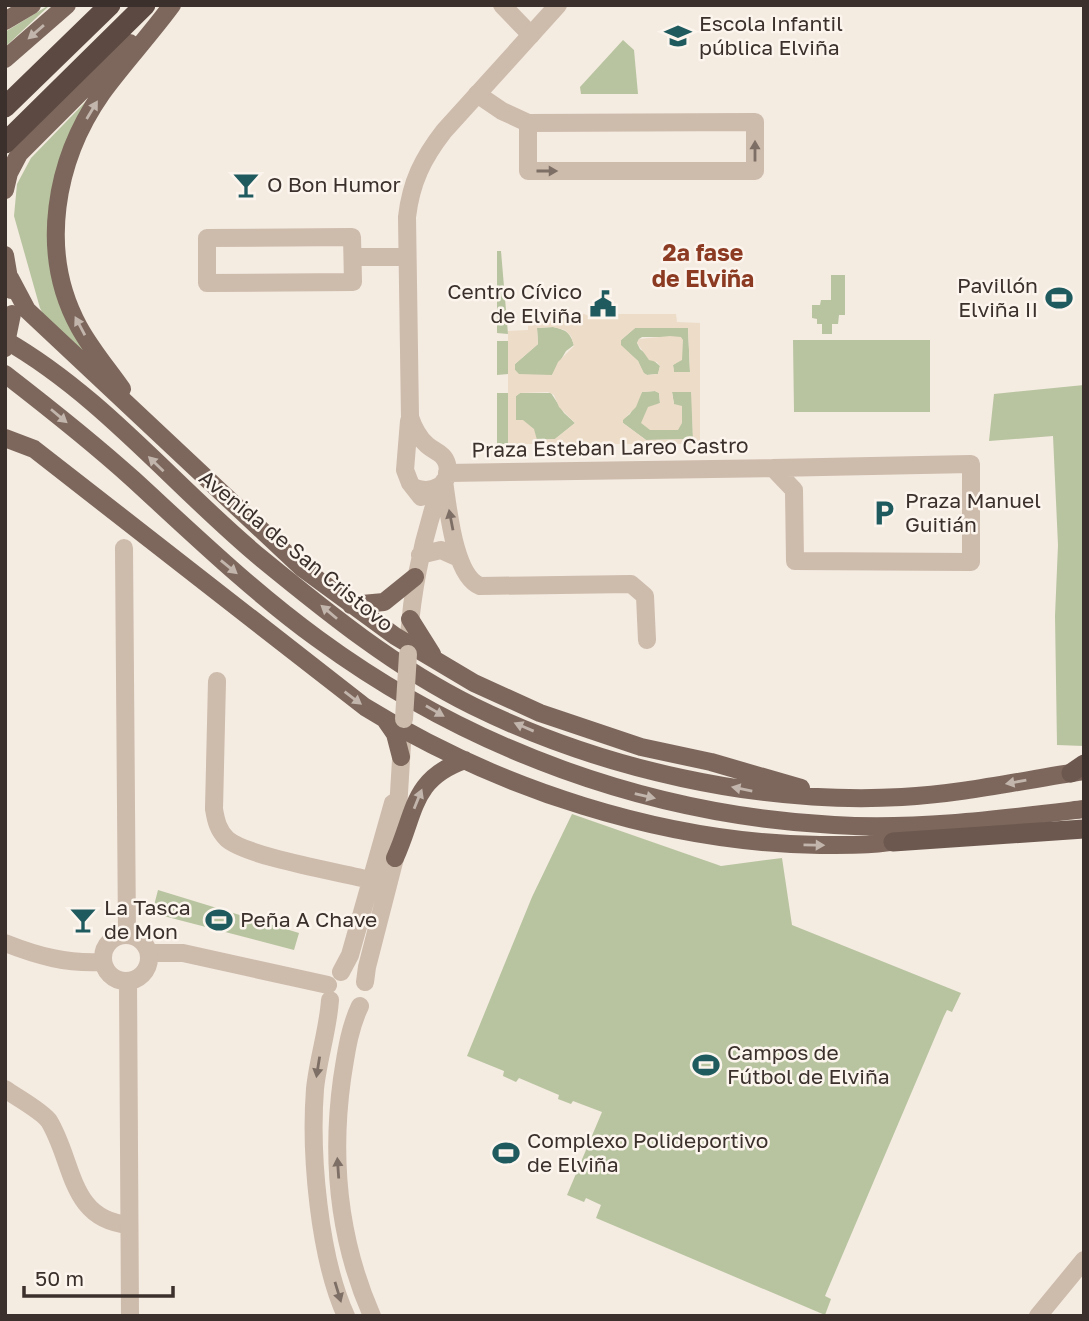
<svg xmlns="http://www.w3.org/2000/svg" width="1089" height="1321" viewBox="0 0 1089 1321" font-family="'Golos Text',sans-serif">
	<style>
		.green { fill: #b8c4a0 }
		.plaza { fill: #ecdcc8; fill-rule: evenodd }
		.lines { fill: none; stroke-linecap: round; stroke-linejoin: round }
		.minor { stroke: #cdbbac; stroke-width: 18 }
		.tertiary { stroke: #cdbbac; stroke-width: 18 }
		.primary { stroke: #7d675c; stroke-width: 18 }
		.trunk { stroke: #6c584f; stroke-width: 19 }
		.motorway { stroke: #5c4a42; stroke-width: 21 }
		.minor-bridge { stroke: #cdbbac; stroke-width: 18 }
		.primary-bridge { stroke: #7d675c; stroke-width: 18 }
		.oneway { fill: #c2b5ac }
		.oneway2 { fill: #7d6f65 }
		.labels { text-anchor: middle; stroke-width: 5; stroke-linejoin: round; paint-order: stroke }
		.poi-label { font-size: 21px; fill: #3b302b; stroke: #fbf5ee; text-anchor: start }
		.street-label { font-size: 21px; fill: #3b302b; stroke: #fbf5ee }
		.neighbourhood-label { font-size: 23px; font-weight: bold; fill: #8c3b22; stroke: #fbf5ee }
	</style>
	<rect width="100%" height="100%" fill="#f4ebe1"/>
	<path class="green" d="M49,5H50L5,47V32Z
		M623,40L634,50L638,94H581L580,87Z
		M93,94L51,226L84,351L81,355L46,320L40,308L14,216L17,184L31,158Z
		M497,251H501L508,334L497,333Z
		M831,275H845V315H839L838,324H832V334H822V324H817V319L812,318V305H820L821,300H831Z
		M553,327C566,330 570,332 574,345L566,351L552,375H519L515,370V364L538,344L537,328Z
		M635,328H688L690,372L674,373L673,365L682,359L681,337H642L639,339L637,343L640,349L660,366L658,374L647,375L643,373L638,361L620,345L621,340Z
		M793,340H930V412H794Z
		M497,341H508V374L497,375Z
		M1084,385V746L1057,745L1055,616L1058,545L1053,436L989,441L994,394Z
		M655,391L659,393L660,403L657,405L674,404L672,392H692L693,439L646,440L623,423L622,420L630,414L642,392Z
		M497,393H508V444H497Z
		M520,393H551L564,413L575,423L555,439L537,440L516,420V396Z
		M572,814L721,866L782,858L792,925L961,993L952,1012L947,1010L944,1016L825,1296L831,1299L825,1315L596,1218L601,1205L586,1198L584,1202L567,1195L602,1112L573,1101L571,1104L558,1099L559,1095L519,1078L516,1082L503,1076L504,1071L467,1056L532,897Z
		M158,890L299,933L294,950L152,913Z"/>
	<path class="plaza" d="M528,314H584L595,318L610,314H676L677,322L700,323V444H508V331L528,330ZM553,327L565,330L571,336L574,346L558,362L552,375L519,374L515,370V364L538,344L537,328ZM635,328H688L690,372H674L673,365L682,360L683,340L681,337L670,336L639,339L637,343L649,360L657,362L660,366L658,374L647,375L644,373L638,361L621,345V340ZM655,391L659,393L660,403L648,407L641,423L650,430H678L682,423V406L674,404L672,392H691L693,439L646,440L623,423V420L636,407L642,392ZM548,392L554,395L559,407L575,423L555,439L537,440L534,429L523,420H516V396L520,393Z"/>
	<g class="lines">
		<path class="minor" d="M502,5L531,35
			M477,94L502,111L528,123L755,122V171H528V123
			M352,237L353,282L207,283V238Z
			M353,257H407
			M410,417C414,429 418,437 427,445C435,452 444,453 447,464C452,485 432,494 415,488
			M409,421L405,470L410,483L421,497
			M971,464V562L795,561L794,490L773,468Z
			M447,473L773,468
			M444,481C448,507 454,576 480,586L631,584L645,596L647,640
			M124,548L127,935
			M420,555L441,550L459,558
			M409,635C413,582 424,534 441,485
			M217,681L214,809C216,821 218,830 227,839C248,857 339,872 370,880
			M149,953H183L328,985
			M341,972L350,955L393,803
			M365,982L367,967L395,858L402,744
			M330,1000C328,1030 318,1059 315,1089C310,1154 319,1257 346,1316
			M360,1006C349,1029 346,1054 342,1079C331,1159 339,1241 372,1316
			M5,1089C16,1097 42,1111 49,1121C74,1162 69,1220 129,1225
			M1038,1316L1084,1260"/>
		<path class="tertiary" d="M410,417L407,217C411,182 423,158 444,131L558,5
			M103 958a23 23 0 1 1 46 0a23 23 0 1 1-46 0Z
			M5,943C38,956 67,964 103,962
			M128,982L130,1316"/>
		<path class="primary" d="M5,21L32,5
			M5,59L67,5
			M5,190L9,173L19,154L130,43
			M5,255L11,290
			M10,278L27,310L302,568L395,636L474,683L540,713L641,747L711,762L801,788
			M5,340C103,396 176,488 262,559C328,613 396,668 473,706C601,769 760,805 902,797C963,794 1023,780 1084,771
			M5,374C49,408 92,442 133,479C193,534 252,591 318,639C468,749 648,815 834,825C917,830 1001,819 1084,809
			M122,389C108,369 91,349 79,327C38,252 55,160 102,93C124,63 150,35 172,5
			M5,438L34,449L365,707C498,789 663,843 820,845C847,845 878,846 905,839
			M351,605L384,602L415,577
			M410,619L432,654
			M386,721L395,734L401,757
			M395,858C416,812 411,779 465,760"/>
		<path class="trunk" d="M1071,773L1084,764
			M893,842L1084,829"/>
		<path class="motorway" d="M5,107L110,5
			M5,143L145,5"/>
		<path class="minor-bridge" d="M404,719L408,654"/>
		<path class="primary-bridge" d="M5,348L12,314"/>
	</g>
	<defs><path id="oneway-solid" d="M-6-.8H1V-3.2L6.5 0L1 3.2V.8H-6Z" transform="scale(1.75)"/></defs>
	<g class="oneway">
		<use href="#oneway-solid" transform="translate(36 32) rotate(139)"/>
		<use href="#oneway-solid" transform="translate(92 110) rotate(-59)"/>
		<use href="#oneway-solid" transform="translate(80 326) rotate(-118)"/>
		<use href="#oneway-solid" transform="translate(59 416) rotate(40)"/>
		<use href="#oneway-solid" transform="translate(156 464) rotate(-136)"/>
		<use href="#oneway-solid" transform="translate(229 567) rotate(39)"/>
		<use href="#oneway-solid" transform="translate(329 612) rotate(-140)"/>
		<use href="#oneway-solid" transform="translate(353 698) rotate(37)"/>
		<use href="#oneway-solid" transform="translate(435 711) rotate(30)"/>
		<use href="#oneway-solid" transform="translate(524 727) rotate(-157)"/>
		<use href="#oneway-solid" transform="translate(1016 782) rotate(170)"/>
		<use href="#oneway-solid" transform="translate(742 789) rotate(-169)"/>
		<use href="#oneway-solid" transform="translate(645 796) rotate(13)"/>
		<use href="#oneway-solid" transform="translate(418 799) rotate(-68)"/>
		<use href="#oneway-solid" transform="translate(814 845) rotate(1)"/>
	</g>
	<g class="oneway2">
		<use href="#oneway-solid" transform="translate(755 151) rotate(-90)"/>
		<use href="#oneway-solid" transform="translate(547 171)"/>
		<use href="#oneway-solid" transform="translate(451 520) rotate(-101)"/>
		<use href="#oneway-solid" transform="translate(318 1067) rotate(99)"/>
		<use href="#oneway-solid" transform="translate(338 1168) rotate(-94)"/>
		<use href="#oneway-solid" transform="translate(338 1292) rotate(73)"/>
	</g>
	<defs>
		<g id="school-bare" transform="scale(2.1)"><path d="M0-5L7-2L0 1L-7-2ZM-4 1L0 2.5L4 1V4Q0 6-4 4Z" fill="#1f5a5e" stroke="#fbf5ee" stroke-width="2.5" paint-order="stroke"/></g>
		<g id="bar-bare" transform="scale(2.1)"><path d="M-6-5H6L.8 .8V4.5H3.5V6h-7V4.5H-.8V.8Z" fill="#1f5a5e" stroke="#fbf5ee" stroke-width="2.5" paint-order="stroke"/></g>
		<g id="stadium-bare" transform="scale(2.1)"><path d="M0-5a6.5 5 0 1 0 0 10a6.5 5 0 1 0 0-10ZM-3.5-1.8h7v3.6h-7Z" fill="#1f5a5e" stroke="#fbf5ee" stroke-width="2.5" paint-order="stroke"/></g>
		<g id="civic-bare" transform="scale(2.1)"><path d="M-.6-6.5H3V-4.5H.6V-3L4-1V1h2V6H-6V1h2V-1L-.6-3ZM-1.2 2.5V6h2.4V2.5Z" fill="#1f5a5e" stroke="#fbf5ee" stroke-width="2.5" paint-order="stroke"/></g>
		<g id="parking-bare" transform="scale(2.1)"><path d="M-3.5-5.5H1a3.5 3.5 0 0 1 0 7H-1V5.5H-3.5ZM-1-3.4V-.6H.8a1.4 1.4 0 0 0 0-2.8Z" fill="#1f5a5e" stroke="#fbf5ee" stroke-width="2.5" paint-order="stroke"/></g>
	</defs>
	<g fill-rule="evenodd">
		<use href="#school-bare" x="678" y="36"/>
		<use href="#bar-bare" x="246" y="185"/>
		<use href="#stadium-bare" x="1059" y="298"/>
		<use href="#civic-bare" x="603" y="304"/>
		<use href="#parking-bare" x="884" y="513"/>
		<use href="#bar-bare" x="83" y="920"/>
		<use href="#stadium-bare" x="219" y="920"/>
		<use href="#stadium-bare" x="706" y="1065"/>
		<use href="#stadium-bare" x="506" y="1153"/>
	</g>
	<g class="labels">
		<g class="poi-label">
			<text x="699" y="31">Escola Infantil<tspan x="699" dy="24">pública Elviña</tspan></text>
			<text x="267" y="192">O Bon Humor</text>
			<text x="1038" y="293" text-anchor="end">Pavillón<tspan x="1038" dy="24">Elviña II</tspan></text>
			<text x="582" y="299" text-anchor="end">Centro Cívico<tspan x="582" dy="24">de Elviña</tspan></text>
			<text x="905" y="508">Praza Manuel<tspan x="905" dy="24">Guitián</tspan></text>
			<text x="104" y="915">La Tasca<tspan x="104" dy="24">de Mon</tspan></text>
			<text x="240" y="927">Peña A Chave</text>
			<text x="727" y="1060">Campos de<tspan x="727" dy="24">Fútbol de Elviña</tspan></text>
			<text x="527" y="1148">Complexo Polideportivo<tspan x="527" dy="24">de Elviña</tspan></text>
		</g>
		<g class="street-label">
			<text transform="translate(610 448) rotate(-1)" y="7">Praza Esteban Lareo Castro</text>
			<text transform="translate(296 551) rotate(39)" y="7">Avenida de San Cristovo</text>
		</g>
		<g class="neighbourhood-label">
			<text x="703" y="261">2ª fase<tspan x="703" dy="26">de Elviña</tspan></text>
		</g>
	</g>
	<rect width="1089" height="1321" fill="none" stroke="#3b302b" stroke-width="14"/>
	<path d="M24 1286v10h149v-10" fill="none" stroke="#3b302b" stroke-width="3.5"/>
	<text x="35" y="1286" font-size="21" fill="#3b302b" stroke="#fbf5ee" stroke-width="5" paint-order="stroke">50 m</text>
</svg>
